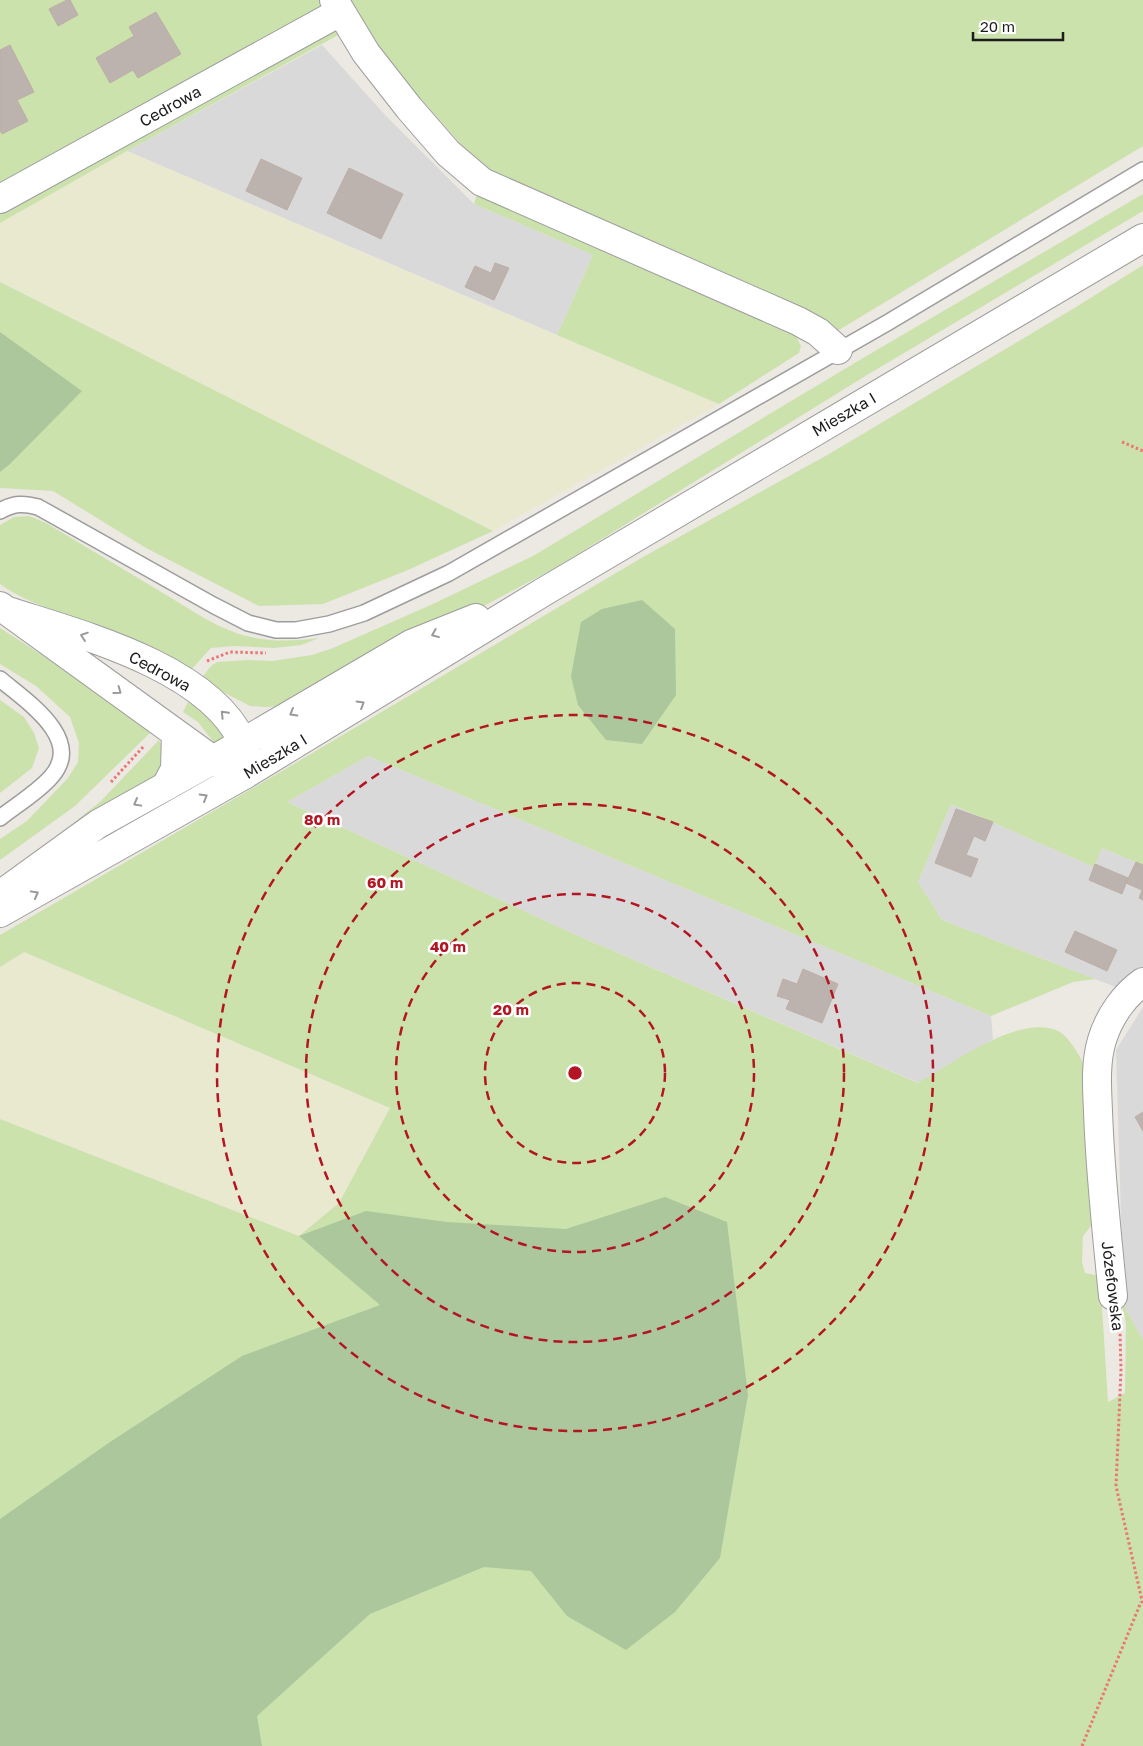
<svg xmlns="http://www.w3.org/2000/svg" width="1143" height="1746" viewBox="0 0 1143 1746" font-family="'Golos Text',sans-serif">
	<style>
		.residential { fill: #dad9d9 }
		.farmland { fill: #e9e9cf }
		.grass { fill: #cbe2ad }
		.forest { fill: #acc79b }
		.building { fill: #bcb3af; stroke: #bcaea6 }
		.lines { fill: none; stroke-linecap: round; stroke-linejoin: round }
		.service-casing { stroke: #9d9d9d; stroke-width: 18 }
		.minor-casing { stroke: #9d9d9d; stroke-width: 30 }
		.tertiary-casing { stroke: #9d9d9d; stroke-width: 30 }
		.path { stroke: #ea7775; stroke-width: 3; stroke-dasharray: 2.5 2.5; stroke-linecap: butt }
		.service { stroke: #fff; stroke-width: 15 }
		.minor { stroke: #fff; stroke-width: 28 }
		.tertiary { stroke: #fff; stroke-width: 28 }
		.oneway { stroke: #999 }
		.ring { fill: none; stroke: #b31522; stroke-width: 2.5; stroke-dasharray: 9 6 }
		.labels { text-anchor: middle; stroke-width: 5; stroke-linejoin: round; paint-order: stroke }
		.street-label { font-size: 16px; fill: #1c1c1c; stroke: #fff }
		.centre { fill: #b31522; stroke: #fff; stroke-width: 2.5 }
		.ring-label { font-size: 15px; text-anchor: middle; font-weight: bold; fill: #b31522; stroke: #fff; stroke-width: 5; stroke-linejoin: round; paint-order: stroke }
	</style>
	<rect width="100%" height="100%" fill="#ece8e2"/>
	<path class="residential" d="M322,45L386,116L474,204L593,255L557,335L127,151Z
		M368,756L991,1016L993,1039L919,1083L574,934L287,802Z
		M951,804L1094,867L1102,848L1143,865V994L1113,986L942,920L918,882Z
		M1143,1007V1340L1126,1310L1123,1283L1116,1050Z"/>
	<path class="farmland" d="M127,151L434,283L719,404L493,531L0,282V223Z
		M23,952L390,1108L339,1203L299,1236L0,1119V967Z"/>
	<path class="grass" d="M0,0H1143V146L839,330L826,327L694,267L480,166L412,89L360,23L127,151L0,223Z
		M478,191L789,329L797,338L801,346L799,353L719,404L557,335L593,255L474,204Z
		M1143,194V211L867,375L555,568L480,608L280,706L265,707L250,706L200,680L211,666L217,662L249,660L272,661L312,655L333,648L433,604L533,556L858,361Z
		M1143,265V865L1102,848L1094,867L951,804L918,882L942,920L1095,979L1073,982L991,1016L368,756L287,802L574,934L918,1083C951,1064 1017,1015 1056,1030C1069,1035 1080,1057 1086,1068L1091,1226L1083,1236L1082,1262L1085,1273L1100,1276L1108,1402L1125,1393L1126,1323L1120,1298L1118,1251L1122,1247L1126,1310L1143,1340V1746H0V1119L299,1236L339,1203L390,1108L24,952L0,967V935L277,774L643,557L829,454L1076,307Z
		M0,282L493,531L408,570L323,604L259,606L146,548L53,491L0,488Z
		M29,516L46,523C85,546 124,570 163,593C190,609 220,631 251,637C273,642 297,641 319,638L301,645L274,648L233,646L211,648L189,672C149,652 110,635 69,617C47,607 20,599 0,584V525L14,517Z
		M0,628L95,689L152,731L75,806L0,860V839L27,821L68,778L78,762L79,743L70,717L36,686L0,664Z
		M0,700L24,717L34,733L39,748L32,768L0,793Z
		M188,702C202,710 219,722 223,738L216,745L198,722L183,712Z
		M159,740C169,757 165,766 153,779L63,836L65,830L101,801Z"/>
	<path class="forest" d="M0,332L82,391L10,464L0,472Z
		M642,600L675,629L676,695L642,744L606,740L578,705L571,676L581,622L602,609Z
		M665,1197L727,1222L748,1395L720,1558L675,1612L626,1650L567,1616L531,1571L484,1567L370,1614L257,1716L262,1746H0V1519L110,1442L242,1356L380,1305L299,1236L366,1211L447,1222L566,1229Z"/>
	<path class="building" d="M67,0H70L78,15L58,26L49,9Z
		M156,12L181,54L138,78L133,70L110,83L96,58L134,36L129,27Z
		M10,45L34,92L17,100L28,121L2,134L0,130V50Z
		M261,159L302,178L287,210L246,191Z
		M349,168L403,194L381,239L327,213Z
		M495,263L509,268L494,300L465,287L475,266L491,273Z
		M956,809L993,822L985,841L974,836L966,855L978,859L971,877L935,863Z
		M1136,862L1143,865V900L1139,898L1142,890L1126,883Z
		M1095,864L1128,878L1122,894L1089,880Z
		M1075,931L1117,950L1107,971L1065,952Z
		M803,969L838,984L822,1023L786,1009L790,1000L777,996L783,979L797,984Z
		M1143,1112V1131L1135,1117Z"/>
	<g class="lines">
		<g class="service-casing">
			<path id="service" d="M0,511C14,503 24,503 38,507L213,605L248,623L276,630H296L329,624L364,613L449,573L887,323L1143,170
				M0,679C26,701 85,739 51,777C37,793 16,805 0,818"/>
		</g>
		<g class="minor-casing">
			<path id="minor" d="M334,0L366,53L409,108L448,153L482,182L798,321L818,332L838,350
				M0,199L340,12
				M0,606L213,760L244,775C245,764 246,750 242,741C208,667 79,634 8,611
				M166,786L175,769L176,734
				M1113,1296C1107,1235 1100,1173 1098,1111C1097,1087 1095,1063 1102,1040C1109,1017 1124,995 1143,982"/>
		</g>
		<g class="tertiary-casing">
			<path id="tertiary" d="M0,895L98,824L213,760L411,644L476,618
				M0,913L244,775L545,591L1143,238"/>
		</g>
		<path class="path" d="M1122,442L1143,451
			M207,661L230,652L266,653
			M111,782L144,746
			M1118,1324L1120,1333L1121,1370L1116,1486L1143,1605
			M1082,1746L1141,1602"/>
		<use href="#service" class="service"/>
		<use href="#minor" class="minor"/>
		<use href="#tertiary" class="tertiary"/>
	</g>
	<defs><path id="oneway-chevron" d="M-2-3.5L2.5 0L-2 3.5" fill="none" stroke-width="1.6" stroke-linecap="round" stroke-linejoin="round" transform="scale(1.25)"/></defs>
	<g class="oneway">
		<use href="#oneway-chevron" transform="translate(435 634) rotate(158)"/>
		<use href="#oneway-chevron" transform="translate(84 636) rotate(-161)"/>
		<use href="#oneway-chevron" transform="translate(118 691) rotate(36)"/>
		<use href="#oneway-chevron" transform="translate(361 704) rotate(-31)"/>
		<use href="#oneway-chevron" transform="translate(293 713) rotate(150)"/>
		<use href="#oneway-chevron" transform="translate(224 714) rotate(-134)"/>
		<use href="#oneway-chevron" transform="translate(204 797) rotate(-30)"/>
		<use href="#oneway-chevron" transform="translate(137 803) rotate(151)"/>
		<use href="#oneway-chevron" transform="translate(35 894) rotate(-29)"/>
	</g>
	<g class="ring">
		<circle cx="575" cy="1073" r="90"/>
		<circle cx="575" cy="1073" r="179"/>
		<circle cx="575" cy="1073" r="269"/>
		<circle cx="575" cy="1073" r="358"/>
	</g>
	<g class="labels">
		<g class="street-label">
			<text transform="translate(170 106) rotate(-29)" y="6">Cedrowa</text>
			<text transform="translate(844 414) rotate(-30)" y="6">Mieszka I</text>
			<text transform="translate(160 671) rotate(28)" y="6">Cedrowa</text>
			<text transform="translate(275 756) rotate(-31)" y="6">Mieszka I</text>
			<text transform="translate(1113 1286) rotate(83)" y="6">Józefowska</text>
		</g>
	</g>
	<circle cx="575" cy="1073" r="8" class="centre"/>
	<g class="ring-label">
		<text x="322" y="825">80 m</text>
		<text x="385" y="888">60 m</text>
		<text x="448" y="952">40 m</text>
		<text x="511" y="1015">20 m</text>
	</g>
	<path d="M973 32v8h90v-8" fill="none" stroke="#1c1c1c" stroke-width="2.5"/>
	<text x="980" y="32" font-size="15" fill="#1c1c1c" stroke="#ffffff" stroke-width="4" paint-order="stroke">20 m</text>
</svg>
